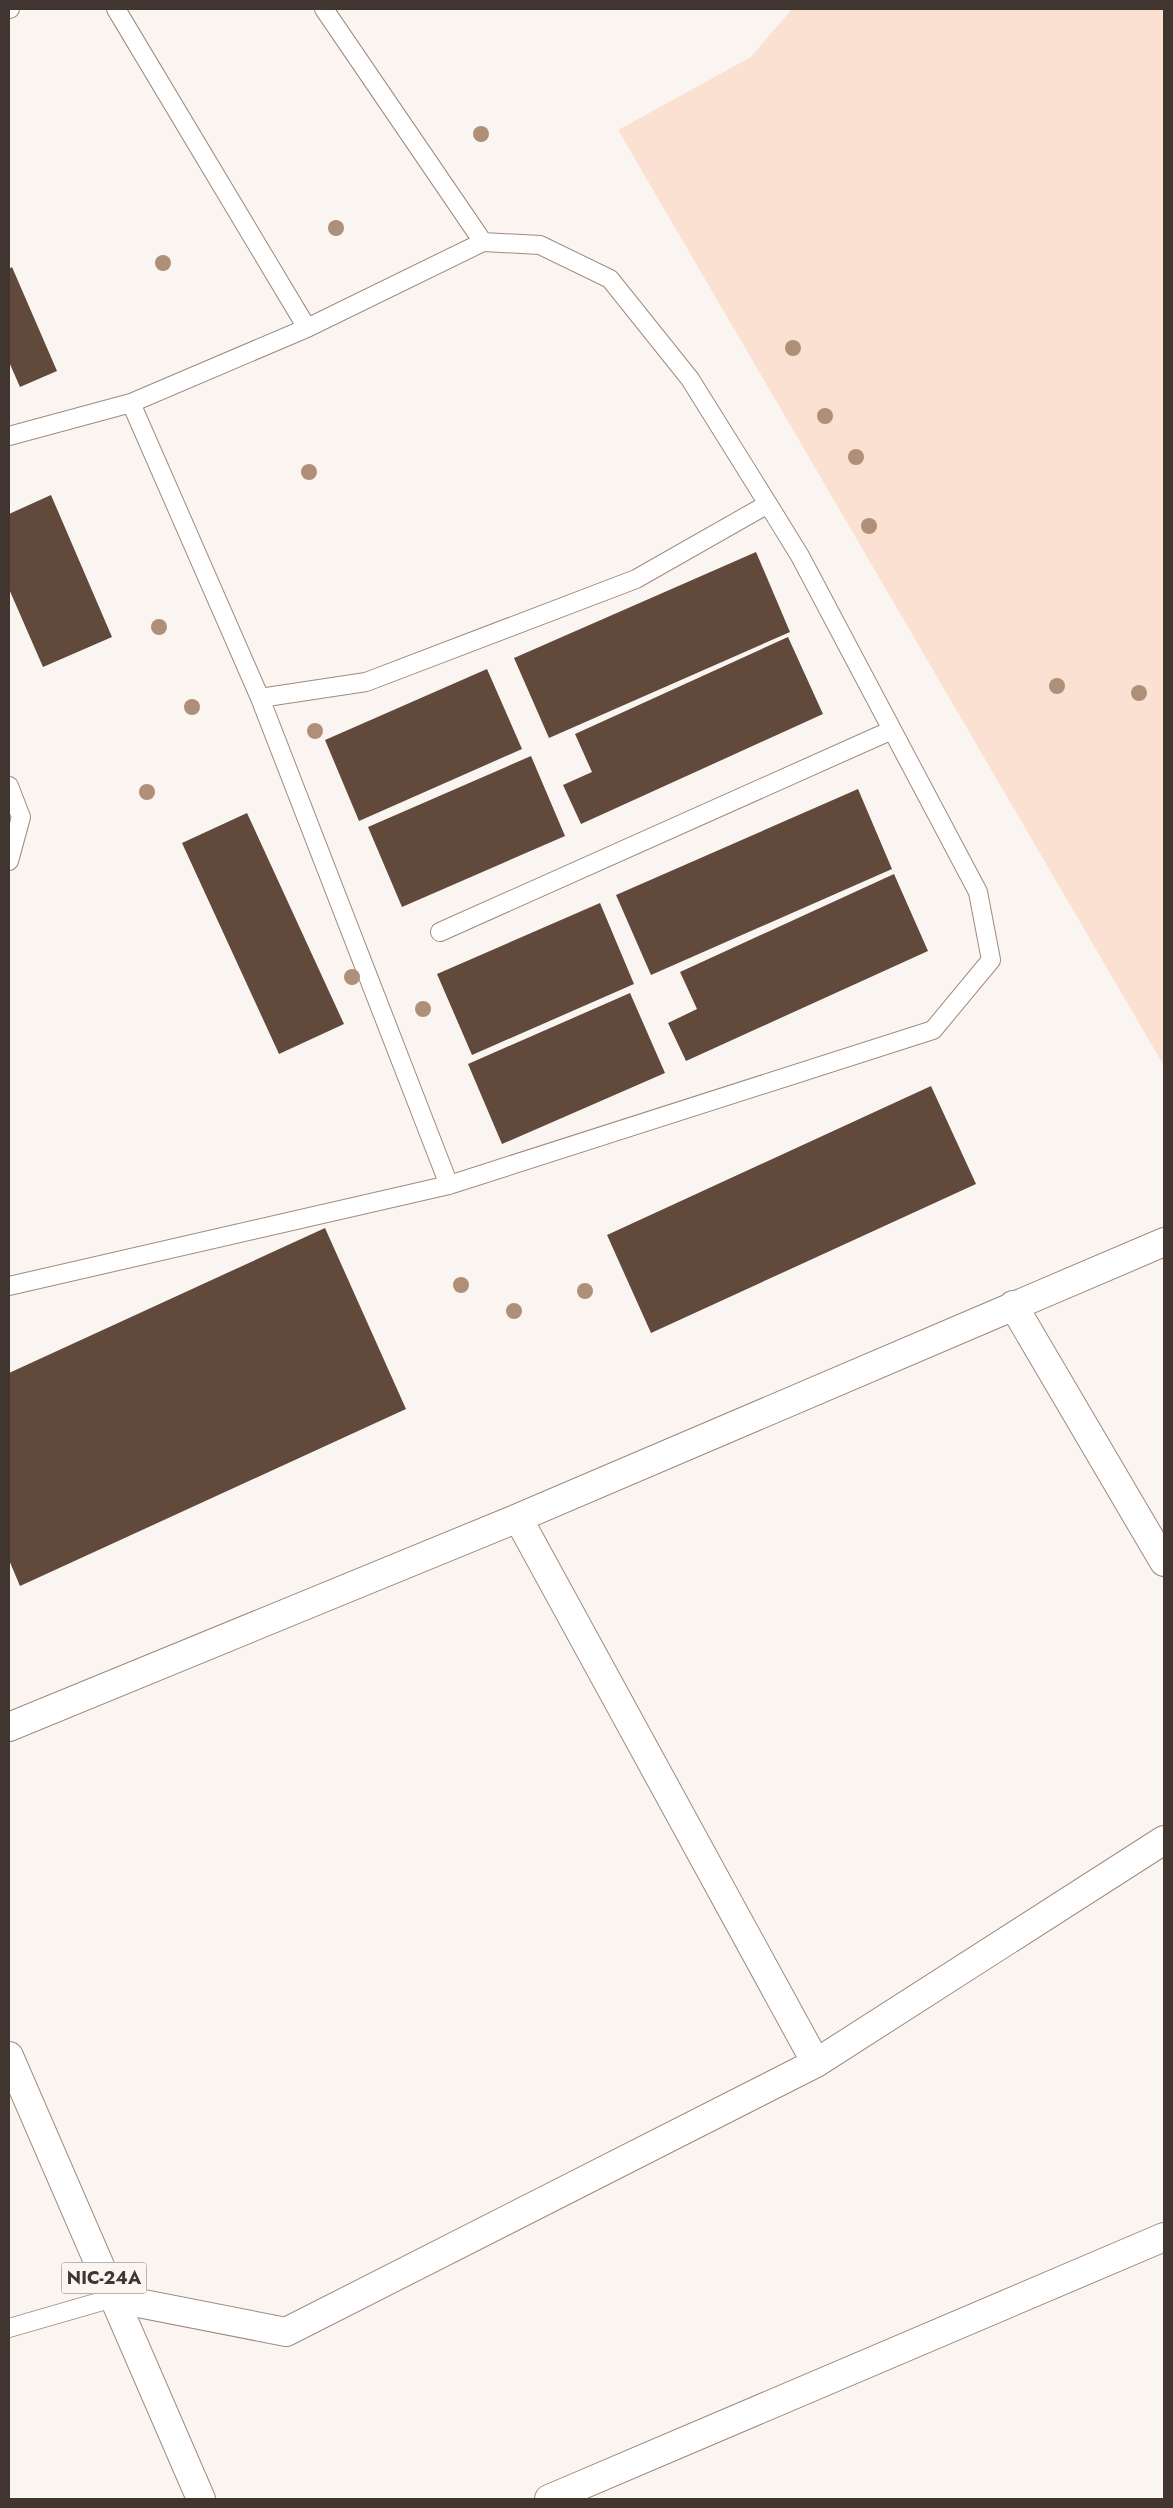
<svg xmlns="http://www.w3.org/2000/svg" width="1173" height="2508" viewBox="0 0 1173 2508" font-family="Jost,sans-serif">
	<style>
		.green { fill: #fae1d2 }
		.building { fill: #614a3c }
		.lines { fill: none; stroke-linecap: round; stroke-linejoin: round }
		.lane-casing { stroke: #a3897a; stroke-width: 20 }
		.street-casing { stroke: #a3897a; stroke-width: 30 }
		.highway-casing { stroke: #a3897a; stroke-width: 30 }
		.lane { stroke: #fff; stroke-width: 18 }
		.street { stroke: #fff; stroke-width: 28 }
		.highway { stroke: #fff; stroke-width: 28 }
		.tree { fill: #af8f78 }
		.labels { text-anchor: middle; stroke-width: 5; stroke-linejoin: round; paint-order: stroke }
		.shield { fill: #fbf5f1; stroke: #796f69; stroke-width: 1 }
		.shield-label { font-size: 18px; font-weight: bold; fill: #41362f }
	</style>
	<rect width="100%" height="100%" fill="#fbf5f1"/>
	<path class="green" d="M792,9H1164V1066L618,130L751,57Z"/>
	<path class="building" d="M12,267L57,371L20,387L9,362V269Z
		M51,495L112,637L43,667L9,589V514Z
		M756,552L790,632L549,738L514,658Z
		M788,637L823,714L581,824L563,785L592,772L575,734Z
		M487,669L522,749L359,821L325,740Z
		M531,756L565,836L402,907L368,827Z
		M858,789L892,869L651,975L616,895Z
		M247,813L344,1024L279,1054L182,843Z
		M894,874L928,951L686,1061L668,1023L697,1009L680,972Z
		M600,903L634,984L472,1055L437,974Z
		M630,993L665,1073L502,1144L468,1064Z
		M931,1086L976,1184L651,1333L607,1235Z
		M325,1228L406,1409L20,1586L9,1560V1373Z"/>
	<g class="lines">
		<g class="lane-casing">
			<path id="lane" d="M9,9H10
				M116,9L307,328
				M324,9L483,242
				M9,436L131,403L307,328L483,242L540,245L610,279L690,379L768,504L636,579L366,682L260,698L131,403
				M260,698L449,1185
				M9,786L21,817L9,861
				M440,932L892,730
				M9,1286L449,1185L933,1030L991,960L978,892L800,556L768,504
				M9,2328L113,2298"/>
		</g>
		<g class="street-casing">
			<path id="street" d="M1013,1305L1164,1562
				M518,1518L816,2063
				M9,1727L518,1518L1164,1242
				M113,2298L286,2332L816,2063L1164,1840
				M549,2499L1164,2237"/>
		</g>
		<g class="highway-casing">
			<path id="highway" d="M9,2056L201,2499"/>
		</g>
		<use href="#lane" class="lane"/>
		<use href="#street" class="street"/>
		<use href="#highway" class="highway"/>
	</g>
	<g class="tree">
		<circle cx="481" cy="134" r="8"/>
		<circle cx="336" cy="228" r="8"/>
		<circle cx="163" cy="263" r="8"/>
		<circle cx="793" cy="348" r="8"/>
		<circle cx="825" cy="416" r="8"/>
		<circle cx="856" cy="457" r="8"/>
		<circle cx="309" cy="472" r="8"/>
		<circle cx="869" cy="526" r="8"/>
		<circle cx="159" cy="627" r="8"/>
		<circle cx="1057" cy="686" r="8"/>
		<circle cx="1139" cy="693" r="8"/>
		<circle cx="192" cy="707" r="8"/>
		<circle cx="315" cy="731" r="8"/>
		<circle cx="147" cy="792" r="8"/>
		<circle cx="352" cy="977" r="8"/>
		<circle cx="423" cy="1009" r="8"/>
		<circle cx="461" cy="1285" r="8"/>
		<circle cx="585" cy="1291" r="8"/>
		<circle cx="514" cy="1311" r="8"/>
	</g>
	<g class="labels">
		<rect class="shield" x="61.5" y="2262.5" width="85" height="31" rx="4"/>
		<g class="shield-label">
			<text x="104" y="2284">NIC-24A</text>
		</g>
	</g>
	<rect width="1173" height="2508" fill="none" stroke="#41362f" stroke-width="20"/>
</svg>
